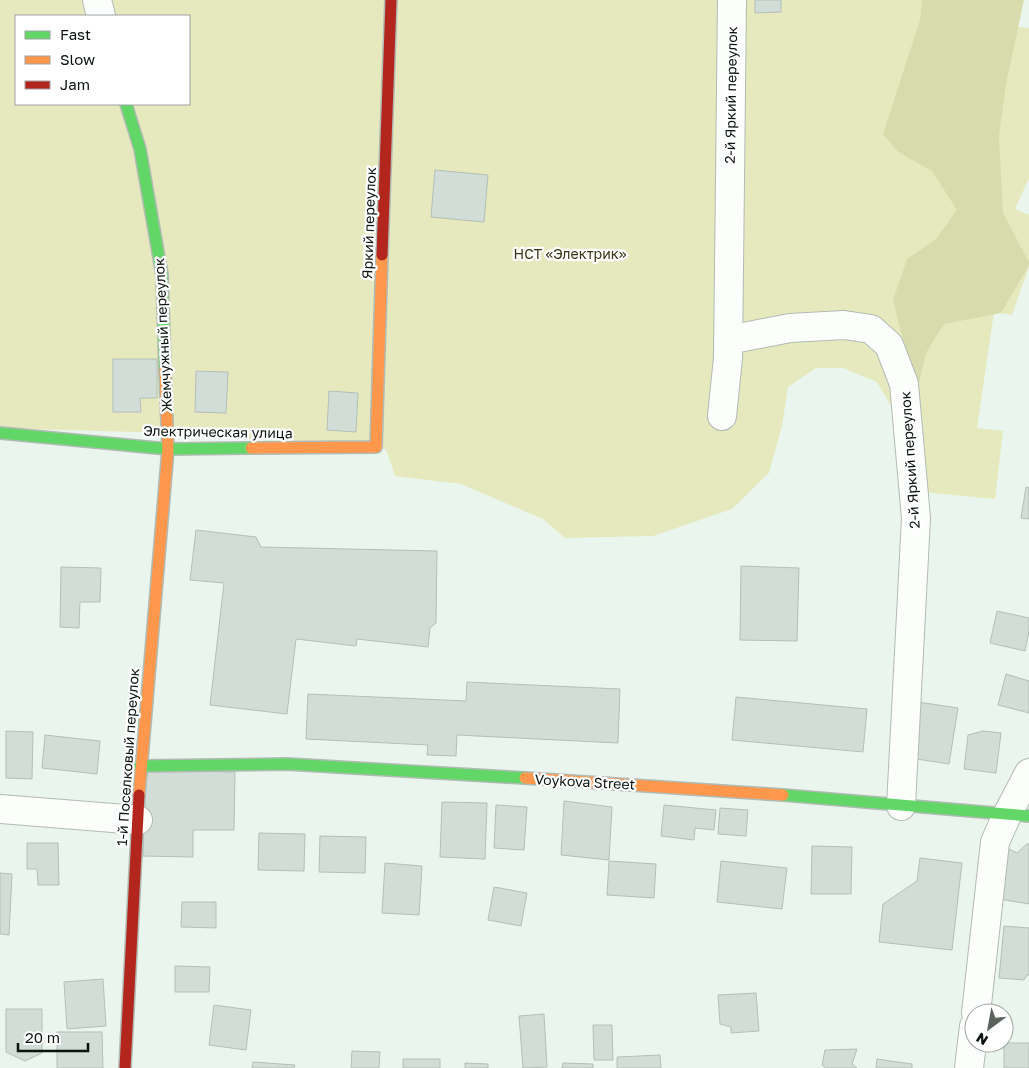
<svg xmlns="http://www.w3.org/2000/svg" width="1029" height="1068" viewBox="0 0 1029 1068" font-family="'Golos Text',sans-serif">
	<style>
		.green { fill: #e6e9be; fill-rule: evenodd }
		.forest { fill: #d8dcac }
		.building { fill: #d2ddd7; stroke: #b4bfb9 }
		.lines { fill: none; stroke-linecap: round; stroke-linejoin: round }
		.street-casing { stroke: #b1bbb4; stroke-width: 30 }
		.fast-casing { stroke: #b1bbb4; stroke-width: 14 }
		.slow-casing { stroke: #b1bbb4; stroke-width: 14 }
		.jam-casing { stroke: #b1bbb4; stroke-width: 14 }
		.street { stroke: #fcfefc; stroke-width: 28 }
		.fast { stroke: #63d668; stroke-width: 11 }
		.slow { stroke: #ff974d; stroke-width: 11 }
		.jam { stroke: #b3261e; stroke-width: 11 }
		.labels { text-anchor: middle; stroke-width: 4.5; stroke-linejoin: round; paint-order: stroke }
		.street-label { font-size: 14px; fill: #0b130e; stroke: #fff }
		.park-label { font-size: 14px; fill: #353411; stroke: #fff }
	</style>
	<rect width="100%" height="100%" fill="#eaf6ed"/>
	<path class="green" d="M0,0H948L949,19L1029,28V178L1015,209L1029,215V266L1012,315L994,312L977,428L1003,431L995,499L901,490L894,411L877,382L843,368H816L788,387L782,426L769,473L732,509L653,536L565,538L543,519L461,484L395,476L386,449L167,433L0,428ZM16,16H189V104H16Z"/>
	<path class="forest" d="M922,0H1024L1006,84L999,136L1003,213L1029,262V265L1001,313L944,324L926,353L918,387L901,332L893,300L907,259L936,239L957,210L932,171L898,152L883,134L920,20Z"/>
	<path class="building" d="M755,0H781V12L755,13Z
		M435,170L488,175L484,222L431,217Z
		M113,359H157V398H140L141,412H113Z
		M196,371L228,372L226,413L195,412Z
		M329,391L358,393L356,432L327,430Z
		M1026,487L1029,488V519L1021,518Z
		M196,530L256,537L261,547L437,551L436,623L430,628L428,647L357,639L356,646L296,639L287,714L210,705L224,583L190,580Z
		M741,566L799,568L797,641L740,640Z
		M61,567L101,568L100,602H80L79,628L60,627Z
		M997,611L1029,618V631L1025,651L990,643Z
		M1006,674L1029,681V713L998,705Z
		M467,682L620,689L618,743L457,735L456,756L427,755L428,745L306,739L308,694L466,701Z
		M736,697L867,709L863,752L732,740Z
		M918,702L958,708L949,764L910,758Z
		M6,731L33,732L32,779L6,778Z
		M983,731L1001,733L996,773L964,769L968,735Z
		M45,735L100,741L97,774L42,768Z
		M144,770L235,772L234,830H193V857L143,856Z
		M564,801L612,807L609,860L561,855Z
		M442,802L487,803L485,859L440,857Z
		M496,805L527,807L524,850L494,848Z
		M664,805L716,810L714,830L695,828L694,840L661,836Z
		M720,808L748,810L746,836L718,834Z
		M259,833L305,834L304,871L258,870Z
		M320,836L366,837L365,873L319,872Z
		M27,843H58L59,885H38L37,869H27Z
		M1027,844H1029V904L999,899L1007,848L1017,853Z
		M812,846L852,847L851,894H811Z
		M920,858L962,863L952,950L879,942L883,904L917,881Z
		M609,861L656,864L654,898L607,895Z
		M721,861L787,868L782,909L717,902Z
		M385,863L422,866L419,915L382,913Z
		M0,873L12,874L9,935L0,934Z
		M494,887L527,893L521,926L488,920Z
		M182,902H216V928L181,927Z
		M1004,926L1029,928V975H1027L1024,980L999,978Z
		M175,966L210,967L209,992H175Z
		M103,979L106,1026L67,1029L64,982Z
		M756,993L759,1031L731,1033V1027L720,1024L718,995Z
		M214,1005L251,1010L246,1050L209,1045Z
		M6,1009H42V1053L25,1061L6,1052Z
		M544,1014L547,1067L523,1068L519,1016Z
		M593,1025H612L613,1060H594Z
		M57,1032H102L103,1068H57Z
		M1004,1043H1029V1068H1004Z
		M857,1049L852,1064L857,1068H825L822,1065L825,1050Z
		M352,1051L380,1052L379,1068H351Z
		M660,1055L661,1068H617V1057Z
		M403,1059H440V1068H403Z
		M877,1059L912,1064V1068H876Z
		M253,1062L295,1065L294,1068H252Z
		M465,1063L488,1064V1068H465Z
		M563,1063L593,1064V1068H562Z"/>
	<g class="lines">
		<g class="street-casing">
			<path id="street" d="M97,0L101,16
				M728,340L790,328L844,325L871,329L889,345L904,384L916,518L901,806
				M722,416L728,358L732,0
				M0,809L138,820
				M976,1013L995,842L1007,815L1029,773
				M969,1068L974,1026"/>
		</g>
		<g class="fast-casing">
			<path id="fast" d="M126,104L140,149L162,275L165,370
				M0,433L168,449L251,448
				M140,766L287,764L525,778
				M783,795L1029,816"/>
		</g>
		<g class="slow-casing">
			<path id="slow" d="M251,448L376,447L382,255
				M525,778L783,795
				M139,795L168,449L165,370"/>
		</g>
		<g class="jam-casing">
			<path id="jam" d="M382,255L391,0
				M125,1068L139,795"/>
		</g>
		<use href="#street" class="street"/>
		<use href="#fast" class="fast"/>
		<use href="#slow" class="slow"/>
		<use href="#jam" class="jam"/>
	</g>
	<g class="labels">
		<g class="street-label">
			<text transform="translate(731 95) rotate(-89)" y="5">2-й Яркий переулок</text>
			<text transform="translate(369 223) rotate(-88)" y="5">Яркий переулок</text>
			<text transform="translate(163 335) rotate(-93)" y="5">Жемчужный переулок</text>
			<text transform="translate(218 432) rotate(1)" y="5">Электрическая улица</text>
			<text transform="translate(910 460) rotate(-94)" y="5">2-й Яркий переулок</text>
			<text transform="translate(128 757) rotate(-86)" y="5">1-й Поселковый переулок</text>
			<text transform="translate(585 782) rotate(3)" y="5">Voykova Street</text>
		</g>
		<g class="park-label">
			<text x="570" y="259">НСТ «Электрик»</text>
		</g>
	</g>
	<rect x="15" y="15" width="175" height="90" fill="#ffffff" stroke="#9da19f"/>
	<rect x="25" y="31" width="25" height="8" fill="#63d668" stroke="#9da19f"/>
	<text x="60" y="40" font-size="15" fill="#0b130e">Fast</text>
	<rect x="25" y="56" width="25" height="8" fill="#ff974d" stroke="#9da19f"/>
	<text x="60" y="65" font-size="15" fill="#0b130e">Slow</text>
	<rect x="25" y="81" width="25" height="8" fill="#b3261e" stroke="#9da19f"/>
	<text x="60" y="90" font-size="15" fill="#0b130e">Jam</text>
	<g transform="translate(989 1028) rotate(212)"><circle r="24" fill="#ffffff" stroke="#9da19f"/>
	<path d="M0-4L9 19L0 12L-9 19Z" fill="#59625c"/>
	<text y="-8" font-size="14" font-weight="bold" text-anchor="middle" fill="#0b130e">N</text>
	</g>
	<path d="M18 1043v8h70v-8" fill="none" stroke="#0b130e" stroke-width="2.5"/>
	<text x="25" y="1043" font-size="15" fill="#0b130e" stroke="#ffffff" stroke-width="4" paint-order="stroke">20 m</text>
</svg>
